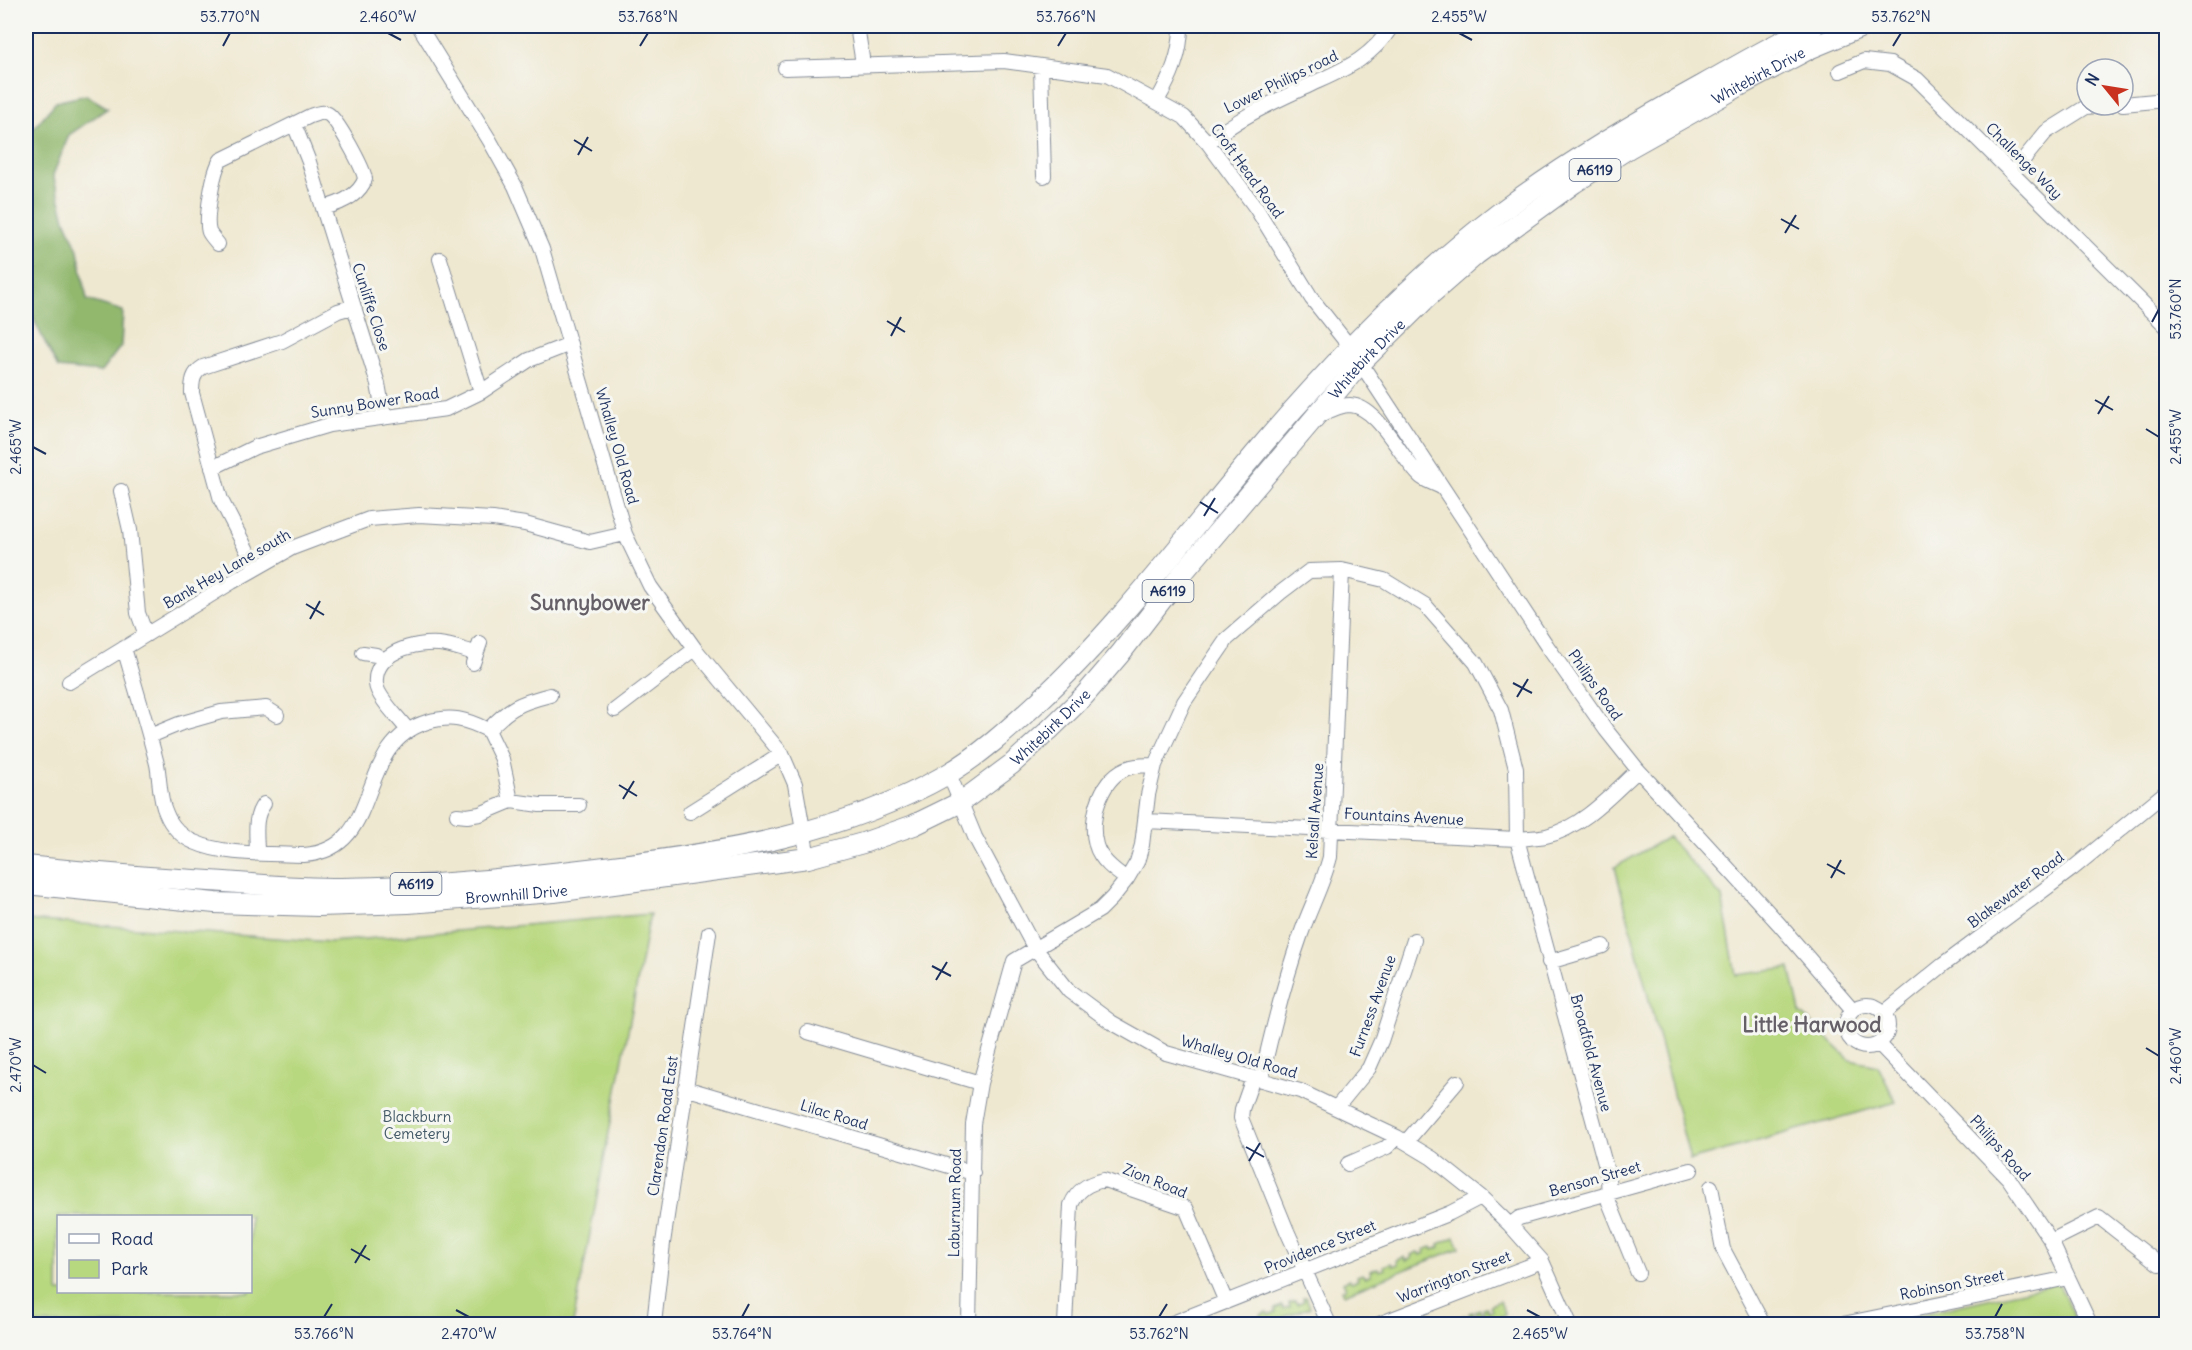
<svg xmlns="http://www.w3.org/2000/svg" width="2192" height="1350" viewBox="0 0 2192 1350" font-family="Delius,sans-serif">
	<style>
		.green { fill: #b8d87f; stroke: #6a846e; stroke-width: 1.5; fill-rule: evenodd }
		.forest { fill: #92b86e; stroke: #567466; stroke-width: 1.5 }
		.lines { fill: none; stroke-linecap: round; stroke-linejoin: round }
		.minor-casing { stroke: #858c97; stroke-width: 16 }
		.highway-casing { stroke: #858c97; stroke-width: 22 }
		.minor { stroke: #fff; stroke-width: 14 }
		.highway { stroke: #fff; stroke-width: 20 }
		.ticks { fill: none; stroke: #1b2f5e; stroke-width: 2 }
		.labels { text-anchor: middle; stroke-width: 6; stroke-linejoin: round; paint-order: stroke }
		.shield { fill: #f6f6f2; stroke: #5d6b8a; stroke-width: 1.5 }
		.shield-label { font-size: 14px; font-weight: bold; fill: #1b2f5e }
		.street-label { font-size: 15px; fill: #1b2f5e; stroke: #f6f6f2 }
		.park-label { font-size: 15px; fill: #425966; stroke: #f6f6f2 }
		.district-label { font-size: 21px; font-weight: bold; fill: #655f68; stroke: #f6f6f2 }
		.neatline { fill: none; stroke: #1b2f5e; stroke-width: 2 }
		.ticks-label { font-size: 15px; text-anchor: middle; fill: #1b2f5e }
	</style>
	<rect width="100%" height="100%" fill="#f6f6f2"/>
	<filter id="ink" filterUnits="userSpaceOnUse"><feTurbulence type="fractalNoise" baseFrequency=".0167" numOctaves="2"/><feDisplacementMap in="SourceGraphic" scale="12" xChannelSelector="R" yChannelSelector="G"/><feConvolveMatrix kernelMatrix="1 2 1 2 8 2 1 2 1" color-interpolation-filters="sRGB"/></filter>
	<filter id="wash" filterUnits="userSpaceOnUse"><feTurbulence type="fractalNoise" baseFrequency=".008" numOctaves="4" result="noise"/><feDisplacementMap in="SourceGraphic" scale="24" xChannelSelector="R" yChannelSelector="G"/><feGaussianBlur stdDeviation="1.35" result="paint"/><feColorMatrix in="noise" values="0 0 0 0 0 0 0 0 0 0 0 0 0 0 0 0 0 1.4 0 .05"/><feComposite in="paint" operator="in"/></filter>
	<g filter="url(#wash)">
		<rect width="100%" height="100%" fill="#efe8d0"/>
		<path class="green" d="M1668,837L1722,897L1736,975L1790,968L1800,1012L1850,1060L1878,1066L1896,1102L1690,1160L1615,867Z
			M650,914L573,1324H26V920L331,942ZM58,1216H250V1292H58Z
			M1455,1237L1460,1248L1344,1294L1342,1290L1346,1288L1343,1282L1350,1279L1351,1282L1358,1280L1357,1276L1363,1274L1365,1277L1371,1275L1370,1271L1378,1268L1379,1271L1385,1269L1383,1266L1391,1263L1393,1266L1398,1264L1397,1260L1405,1257L1406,1261L1412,1258L1411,1255L1418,1252L1420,1255L1425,1253L1424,1250L1432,1247L1433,1250L1440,1247L1439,1244Z
			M2058,1283L2073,1313L2075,1324H1878Z
			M1306,1297L1310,1307L1266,1324H1246L1248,1323L1246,1320L1253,1317L1255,1321L1261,1318L1260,1315L1267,1312L1269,1315L1276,1312L1275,1309L1282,1306L1283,1309L1290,1307L1289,1303L1295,1301L1297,1304L1304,1301L1303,1298Z
			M1500,1301L1505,1315L1480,1324H1456L1458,1323L1456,1318L1459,1317L1461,1322L1464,1321L1463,1316L1466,1315L1468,1319H1471L1469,1313L1473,1312L1475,1317L1478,1316L1476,1311L1479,1309L1482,1314L1484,1313L1483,1308L1486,1307L1489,1312L1492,1310L1490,1305Z"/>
		<path class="forest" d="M86,95L108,108L69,135L53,175L65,219L78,250L87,300L123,311L121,346L101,372L58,368L26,304V137L56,102Z"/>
	</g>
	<g filter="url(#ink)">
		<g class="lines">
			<g class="minor-casing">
				<path id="minor" d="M419,26L490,141L515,186L542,249L625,534L650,586L695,649L782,754L795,784L808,858
					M857,26L863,64
					M1041,67L1044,176
					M785,68L1004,61L1107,75L1184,117L1208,143L1256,208L1312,299L1350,347L1547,646L1606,730L1638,770L1779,924L1853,1010
					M1840,71L1864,61L1890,64L1917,79L2166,326
					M1157,101C1171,77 1181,54 1181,26
					M2123,104L2166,100
					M294,124L309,162L323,208
					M1208,143C1238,117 1276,101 1312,84C1347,68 1370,59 1392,26
					M2013,172L2046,132L2086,107L2110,105
					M218,244C215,240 211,236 209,232C205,220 213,170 221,160L310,116C316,114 322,111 328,114C337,119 364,169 365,179C359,196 339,204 323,208L378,384L384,417
					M440,259L481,392
					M1319,416C1329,411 1339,405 1350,405C1378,406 1401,458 1420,476C1425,481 1434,483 1441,487
					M212,468L255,447L329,425L446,409L481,392L529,360L570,344
					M121,491L130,530L138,613L146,635
					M256,568L221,500L192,393C192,381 193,373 203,367L282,341L338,311L352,307
					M124,648C135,686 147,725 157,764C160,779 159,799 166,813C171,826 182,837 194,842C225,856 270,853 304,855C386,849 352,745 427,722C452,715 465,719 488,730
					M363,653L376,655L383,660
					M473,663L480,643
					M69,682L232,582L292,548L369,519L419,515L493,519L525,524L590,542L625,534
					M615,710L695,649
					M407,729C399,718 377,697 376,684C373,652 415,642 439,644C451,645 463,650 475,653
					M150,736L179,724L221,712L266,708L277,715
					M949,774L975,837L1034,947L1069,991L1111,1022L1166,1053L1300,1091L1397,1137L1432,1158L1481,1197L1510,1225L1542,1261L1570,1324
					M511,801L502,759L488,730C510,707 519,703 550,695
					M690,812L782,754
					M457,815L467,816L480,814L511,801L540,805H579
					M1146,821L1517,839C1526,838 1536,838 1546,836C1582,828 1612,794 1638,770
					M257,853C257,836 253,817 264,804
					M1127,879C1115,871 1100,860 1096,845C1088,818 1102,774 1131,767C1139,765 1147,765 1155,765
					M1549,962L1603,946
					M1846 1026a21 21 0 1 1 42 0a21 21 0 1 1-42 0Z
					M1884,1013L1943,965L2072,869L2166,792
					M808,1032L980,1083
					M1879,1044L2009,1179L2051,1241L2090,1324
					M1253,1078L1242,1109L1241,1118L1287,1231L1329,1324
					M1261,1080C1272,1031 1284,982 1301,934C1310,908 1323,884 1330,857L1342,570
					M685,1088L973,1173
					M1337,1107L1369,1068L1381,1041L1414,940
					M1406,1142L1457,1082
					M1348,1164L1387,1147L1397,1137
					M1711,1187L1723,1249L1763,1324
					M1510,1225L1519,1218L1691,1170
					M2051,1241L2099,1217L2159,1264L2166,1263
					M654,1324L663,1243L709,933
					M969,1324L973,1124L980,1083L1014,961L1100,910L1112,898L1127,879L1137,862L1142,845L1148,795L1155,765L1184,702L1227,639L1280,593L1309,571L1342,570L1384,580L1425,605L1476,663L1501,710L1516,769L1517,839L1608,1175L1609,1202L1638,1273
					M1065,1324L1071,1205C1077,1190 1088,1183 1104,1180L1186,1208L1226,1302
					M1170,1324L1450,1213L1481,1197
					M1379,1324L1542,1261
					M1843,1324L2068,1278
					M2164,1324L2166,1322"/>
			</g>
			<g class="highway-casing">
				<g id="highway">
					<path d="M26,866C92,873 158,878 225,882C263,885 302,888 341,888C432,887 523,877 613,866C728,852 844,833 946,775C979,756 1009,729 1037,703C1122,624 1190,530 1265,442C1336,359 1412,280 1498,214C1563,165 1632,124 1703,85C1739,65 1776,42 1814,26"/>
					<path id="s1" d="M26,884L215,903L319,906L408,903L554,892L808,858L863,843L914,825L961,802L1012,764L1048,731L1084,696L1120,654L1181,575L1360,364L1430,295L1477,254L1574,183L1629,148L1743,84L1811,48L1864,26"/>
				</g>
			</g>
			<use href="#minor" class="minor"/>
			<use href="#highway" class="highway"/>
		</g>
	</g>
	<path class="ticks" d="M388,33L401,40M1459,33L1472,40M223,46L230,33M640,46L648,33M1058,46L1066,33M1893,46L1901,33M574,140L592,151M578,155L588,137M1781,219L1799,229M1785,233L1796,215M887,321L905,332M2152,322L2159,309M891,336L901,317M2095,400L2113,410M2098,414L2109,396M2146,429L2159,437M33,447L46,454M1200,502L1218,513M1204,516L1215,498M306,604L324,615M310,619L320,601M1513,683L1532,693M1517,697L1528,679M619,785L637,796M623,799L634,781M1827,864L1845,874M1831,878L1841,860M932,966L951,976M936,980L947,962M2146,1048L2159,1056M33,1065L46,1073M1246,1147L1264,1157M1249,1161L1260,1143M351,1249L370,1260M355,1263L366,1245M456,1310L469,1317M1527,1310L1540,1317M324,1317L332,1304M742,1317L749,1304M1159,1317L1167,1304M1995,1317L2002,1304"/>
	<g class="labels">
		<g class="shield">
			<rect x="1569.5" y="159" width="51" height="22" rx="4.5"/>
			<rect x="1142.5" y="580" width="51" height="22" rx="4.5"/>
			<rect x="390.5" y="873" width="51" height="22" rx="4.5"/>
		</g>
		<g class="shield-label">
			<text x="1595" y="175">A6119</text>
			<text x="1168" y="596">A6119</text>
			<text x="416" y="889">A6119</text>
		</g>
		<g class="street-label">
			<text dy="5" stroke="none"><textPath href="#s1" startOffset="2038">Whitebirk Drive</textPath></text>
			<text transform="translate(1281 82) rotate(-26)" y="5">Lower Philips road</text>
			<text transform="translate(2024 161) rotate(45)" y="5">Challenge Way</text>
			<text transform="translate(1247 171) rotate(54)" y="5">Croft Head Road</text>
			<text transform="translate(371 307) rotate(72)" y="5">Cunliffe Close</text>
			<text dy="5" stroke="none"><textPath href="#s1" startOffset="1552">Whitebirk Drive</textPath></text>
			<text transform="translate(375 403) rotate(-9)" y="5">Sunny Bower Road</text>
			<text transform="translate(617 446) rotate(74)" y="5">Whalley Old Road</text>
			<text transform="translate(227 569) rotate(-30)" y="5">Bank Hey Lane south</text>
			<text transform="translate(1595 685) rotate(55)" y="5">Philips Road</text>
			<text dy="5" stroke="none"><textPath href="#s1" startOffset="1066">Whitebirk Drive</textPath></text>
			<text transform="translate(1315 811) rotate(-86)" y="5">Kelsall Avenue</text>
			<text transform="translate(1404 817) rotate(3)" y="5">Fountains Avenue</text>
			<text transform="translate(2016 890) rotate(-37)" y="5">Blakewater Road</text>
			<text dy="5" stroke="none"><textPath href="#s1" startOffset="492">Brownhill Drive</textPath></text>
			<text transform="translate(1373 1006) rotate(-70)" y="5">Furness Avenue</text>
			<text transform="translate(1591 1053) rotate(75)" y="5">Broadfold Avenue</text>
			<text transform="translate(1239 1057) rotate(16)" y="5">Whalley Old Road</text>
			<text transform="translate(834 1115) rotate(17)" y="5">Lilac Road</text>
			<text transform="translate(663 1126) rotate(-82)" y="5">Clarendon Road East</text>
			<text transform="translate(2000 1148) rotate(48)" y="5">Philips Road</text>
			<text transform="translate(1595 1179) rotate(-16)" y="5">Benson Street</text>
			<text transform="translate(1155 1181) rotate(22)" y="5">Zion Road</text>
			<text transform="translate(955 1203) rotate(-89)" y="5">Laburnum Road</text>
			<text transform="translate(1320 1247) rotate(-22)" y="5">Providence Street</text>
			<text transform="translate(1454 1277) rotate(-21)" y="5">Warrington Street</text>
			<text transform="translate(1952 1285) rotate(-11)" y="5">Robinson Street</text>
		</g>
		<g class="park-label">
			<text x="417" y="1122">Blackburn<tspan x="417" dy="17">Cemetery</tspan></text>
		</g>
		<g class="district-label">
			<text x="590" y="610">Sunnybower</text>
			<text x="1812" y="1032">Little Harwood</text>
		</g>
	</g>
	<rect width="2192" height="1350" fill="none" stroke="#f6f6f2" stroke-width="66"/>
	<rect x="57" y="1215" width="195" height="78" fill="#f6f6f2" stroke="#9ea6b7" stroke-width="1.5"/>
	<rect x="69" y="1234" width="30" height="9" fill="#ffffff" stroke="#9ea6b7" stroke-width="1.5"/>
	<text x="111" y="1245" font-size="18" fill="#1b2f5e">Road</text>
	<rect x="69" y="1260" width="30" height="18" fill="#b8d87f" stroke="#9ea6b7" stroke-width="1.5"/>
	<text x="111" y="1275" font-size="18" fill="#1b2f5e">Park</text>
	<g transform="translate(2105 87) rotate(300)"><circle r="28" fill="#f6f6f2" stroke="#9ea6b7" stroke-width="1.5"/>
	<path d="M0-4.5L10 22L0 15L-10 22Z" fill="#c8321e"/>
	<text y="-9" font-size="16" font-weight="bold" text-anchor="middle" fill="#1b2f5e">N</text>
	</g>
	<rect x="33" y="33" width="2126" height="1284" class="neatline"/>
	<g class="ticks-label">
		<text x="230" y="22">53.770°N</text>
		<text x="388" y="22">2.460°W</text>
		<text x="648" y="22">53.768°N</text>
		<text x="1066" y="22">53.766°N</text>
		<text x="1459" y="22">2.455°W</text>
		<text x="1901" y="22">53.762°N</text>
		<text transform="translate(2176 309) rotate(-90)" y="5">53.760°N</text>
		<text transform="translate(2176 437) rotate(-90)" y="5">2.455°W</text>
		<text transform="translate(16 447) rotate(-90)" y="5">2.465°W</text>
		<text transform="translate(2176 1056) rotate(-90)" y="5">2.460°W</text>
		<text transform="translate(16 1065) rotate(-90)" y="5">2.470°W</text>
		<text x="324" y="1339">53.766°N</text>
		<text x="469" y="1339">2.470°W</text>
		<text x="742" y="1339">53.764°N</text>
		<text x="1159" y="1339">53.762°N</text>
		<text x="1540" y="1339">2.465°W</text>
		<text x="1995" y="1339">53.758°N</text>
	</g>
</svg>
